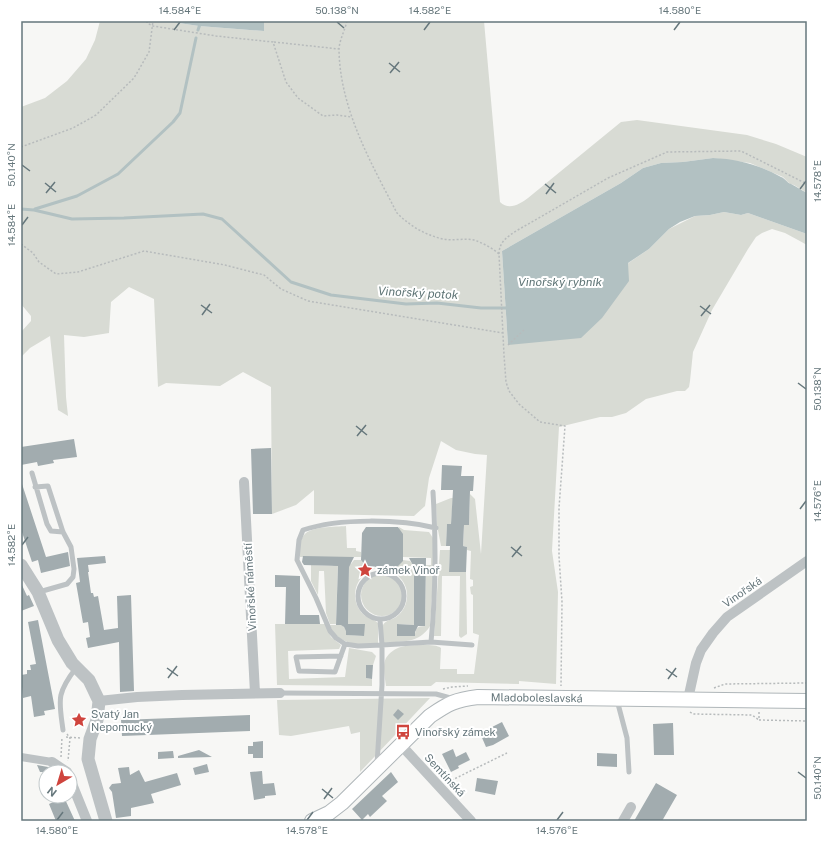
<svg xmlns="http://www.w3.org/2000/svg" width="828" height="842" viewBox="0 0 828 842" font-family="'Public Sans',sans-serif">
	<style>
		.green { fill: #d8dbd4 }
		.water { fill: #b2c1c2 }
		.lines { fill: none; stroke-linecap: round; stroke-linejoin: round }
		.stream { stroke: #b2c1c2; stroke-width: 3 }
		.building { fill: #a2acaf }
		.secondary-casing { stroke: #afb6b9; stroke-width: 16 }
		.path { stroke: #b7bbbc; stroke-width: 1.5; stroke-dasharray: 2 2; stroke-linecap: butt }
		.service { stroke: #bdc2c4; stroke-width: 5 }
		.pedestrian { stroke: #bdc2c4; stroke-width: 8 }
		.minor { stroke: #bdc2c4; stroke-width: 10 }
		.tertiary { stroke: #bdc2c4; stroke-width: 13 }
		.secondary { stroke: #fff; stroke-width: 14 }
		.ticks { fill: none; stroke: #66777c; stroke-width: 1.5 }
		.labels { text-anchor: middle; stroke-width: 4; stroke-linejoin: round; paint-order: stroke }
		.poi-label { font-size: 11px; fill: #66777c; stroke: #fff; text-anchor: start }
		.street-label { font-size: 11px; fill: #66777c; stroke: #fff }
		.water-label { font-size: 12px; font-style: italic; fill: #607677; stroke: #fff }
		.neatline { fill: none; stroke: #66777c; stroke-width: 1.5 }
		.ticks-label { font-size: 10px; text-anchor: middle; fill: #66777c }
	</style>
	<rect width="100%" height="100%" fill="#f7f7f5"/>
	<path class="green" d="M100,21H165L199,26L264,31V21H484L500,202C509,211 520,204 528,198L621,122L637,120L747,135L776,144L807,157V193L794,185L790,184L783,177L750,163L713,158L683,162L661,163L643,168L621,183L502,251L508,345L649,249L669,229L695,216L710,215L724,212L741,215L748,213L807,234V245L798,240L785,233L772,229L762,233L756,237L748,249L712,310L693,352L690,381L689,387L685,391H677L646,399L626,413L612,417H600L559,427L552,551L558,592L556,684L519,681V684L436,682L431,686H386C385,678 382,665 386,658C389,653 396,648 401,647C410,645 434,643 441,648L440,669H457V674H474L479,635L473,633V595L471,594L470,587L473,586V580L470,579L471,551L467,550V547L463,546L464,525H469L470,494L475,499L481,554L487,455L475,454L456,450L441,441L429,478L425,506L414,516L314,514V490L296,505L272,514L271,387L243,372L220,386L166,383L158,387L154,299L129,287L111,302L109,333L84,337L64,335L66,397L68,416L58,410L50,336L30,348L21,357V332L31,321V316L21,304V107L45,98L67,81L86,59L95,40Z
		M451,498H453L451,524H447L446,546H441L437,525L436,504Z
		M346,526L347,548H356V551L361,552V557H300C300,550 299,541 304,535C311,526 335,527 346,526Z
		M399,527L404,530L429,532L433,538L435,552L430,626C419,644 402,641 383,643C383,638 381,629 383,625C386,620 392,620 396,617C409,608 411,589 400,578C397,573 392,572 388,568V567H398V564L403,560L410,561L414,565V625L397,624V636H415C415,629 417,626 425,626L426,565H431V558L403,557V537L399,530Z
		M440,550H450L449,571L466,572L467,634L461,638L459,636L460,576H442L441,636H434Z
		M354,560H361L366,564V567H375V568C371,571 366,573 362,577C352,588 353,605 364,615C368,618 374,619 378,623V644C361,647 336,644 330,625H342L346,630L347,635L364,636V624H348L349,563L351,564Z
		M338,563L336,624H330L326,613L324,571H319L318,595L311,581V565L332,566Z
		M361 595a21 21 0 1 1 42 0a21 21 0 1 1-42 0Z
		M275,624H325L331,637L341,645L339,649L288,651L289,679L345,677L349,648L372,652L376,656L373,665H366V678L372,679V686L277,685Z
		M430,698L360,772V732L351,734L349,726L291,736L279,735L277,700Z"/>
	<path class="water" d="M165,21H264V31L199,26Z
		M713,158C738,159 759,165 781,177C785,178 787,183 791,184C797,187 801,190 807,193V234L748,213L741,215L724,212L710,215L695,216L680,222L669,229L649,249L628,263L629,281L602,318L581,338L508,345L502,251L621,183L643,168L661,163L683,162Z"/>
	<g class="lines">
		<path class="stream" d="M198,30L201,21
			M21,209L34,210L72,219L124,218L203,214L222,219L291,282L331,295L406,304L437,303L481,308H506L509,306
			M35,209L77,196L118,174L173,122L180,113L196,38"/>
	</g>
	<path class="building" d="M74,439L77,457L53,460L54,463L38,466L37,462L21,465V447Z
		M271,448L272,514H253L251,449Z
		M442,465L462,466L461,476H474L473,491H470L469,525H464L463,546L467,547L466,572H449L450,546H446L447,524H451L453,490H441Z
		M21,484H22L46,557L68,552L70,566L41,573L38,560L32,562L21,529Z
		M366,527H398L403,534V561L397,567H367L361,560L362,533Z
		M105,556L106,563L88,565L89,572H88L91,593H93L94,597L98,596L104,630L118,628L117,596L131,595L134,691L120,692L119,642L88,648L86,638L90,637L88,622L83,623L76,583L80,582L77,558Z
		M303,556L354,557L349,567L348,624H365L364,636L346,635V631L344,627L341,625H336L338,566L304,565L302,562Z
		M409,558H426L425,626H418L415,632V636H397V624L414,625V567Z
		M275,575L300,576V615H319L320,624H285L286,587H275Z
		M21,583L27,596L29,595L34,606L21,611Z
		M38,620L55,709L44,711L45,715L34,717L31,696L23,698L21,675L27,674V670H31L30,665L36,664L28,622Z
		M366,665H373L372,679L366,678Z
		M398,709L404,714L398,720L393,715Z
		M250,715V731L122,736L121,720Z
		M502,722L509,736L493,745L486,747L480,733Z
		M673,723L674,755H654L653,724Z
		M263,741V758H253V754H248V746H253V742Z
		M453,749L456,757L466,752L470,760L458,766L459,768L451,772L442,754Z
		M199,750L212,757L178,758V756Z
		M173,751L174,758L158,759V752Z
		M597,753L617,754V767L597,766Z
		M207,764L209,772L195,775L193,768Z
		M37,765L48,767L55,772H40Z
		M129,767L130,775L139,770L145,782L177,773L181,785L151,794L154,803L131,808V816L116,818L112,792L109,788L112,784L121,783L118,768Z
		M262,771L263,784L274,783L276,795L265,796V798L254,800L250,772Z
		M391,772L398,782L382,796L387,801L370,817L368,814L362,820L352,809Z
		M477,778L498,781L495,795L475,791Z
		M656,783L677,795L662,821H634Z
		M64,797L75,821H56L49,804Z"/>
	<g class="lines">
		<g class="secondary-casing">
			<g id="secondary">
				<path id="s1" d="M312,821L329,813L342,803L430,716C449,703 455,700 478,697L807,701"/>
			</g>
		</g>
		<path class="path" d="M147,21V23L153,26L216,36L273,42L286,82L298,98L323,116L337,115L351,117
			M347,21C345,30 339,41 339,50C340,109 371,163 397,213C410,226 425,235 443,239C453,241 464,238 474,240C483,243 492,248 499,254L504,355L506,382L509,391L519,404L540,422L565,426L559,508V556L562,602L561,686
			M274,42L339,49
			M21,147L73,128L96,115L134,78L149,52L153,21
			M21,244L33,253L39,262L56,274L78,272L144,251L225,265L264,275L281,289L308,301L503,333
			M499,254C499,242 507,237 516,231L608,178L667,152L741,151L807,184
			M508,345L524,330
			M714,688L725,684L807,683
			M443,689L452,687L468,686
			M690,712L693,714L752,715L759,720
			M759,712V720L807,721
			M67,734L70,738L68,761
			M66,737L80,738
			M61,757L62,737
			M448,782L507,753"/>
		<path class="service" d="M32,473L47,524L51,531L63,532
			M35,487L48,486L63,532L71,547L74,569L73,577L67,584L39,592
			M358 596a23 23 0 1 1 46 0a23 23 0 1 1-46 0Z
			M380,620L382,645L431,642C436,592 436,542 433,492
			M431,642L472,645
			M341,656L296,657L299,671L335,672L345,644
			M280,693L436,694L454,699
			M617,700L627,738L629,772
			M63,730C59,700 56,694 76,668
			M377,764L382,685V645L358,646L345,644L336,638L330,631L316,598L297,560L299,540L303,530C339,518 400,519 436,528"/>
		<path class="pedestrian" d="M21,757L52,762"/>
		<path class="minor" d="M244,482L255,693
			M688,699L696,663L701,650L713,633L727,617L807,561
			M99,701L137,697L182,695L280,693
			M401,745L471,821
			M52,762L67,772
			M70,779L87,821
			M623,821L631,807"/>
		<path class="tertiary" d="M21,565L38,592L58,640L72,663L89,680L99,701L97,720L90,739L88,759L106,821"/>
		<use href="#secondary" class="secondary"/>
	</g>
	<path class="ticks" d="M337,22L344,28M174,30L180,22M424,30L430,22M674,30L680,22M389,63L400,72M390,73L399,62M22,165L30,171M45,183L56,192M545,184L556,193M800,189L806,181M46,193L55,182M546,194L554,183M22,225L28,217M201,305L212,313M700,306L711,314M202,315L210,304M701,316L710,305M798,383L806,389M356,426L367,435M357,436L366,425M800,509L806,501M22,545L28,537M511,547L522,556M512,557L521,546M167,668L178,676M666,669L677,677M168,678L177,666M668,679L676,668M798,772L806,778M322,789L333,798M324,799L332,788M57,820L63,812M307,820L313,812M557,820L563,812"/>
	<defs>
		<g id="sight-bare" transform="scale(1.2)"><path d="M0-6L1.8-2.2L6-1.7L2.9 1.2L3.7 5.4L0 3.3L-3.7 5.4L-2.9 1.2L-6-1.7L-1.8-2.2Z" fill="#cf443d" stroke="#fff" stroke-width="2.5" paint-order="stroke"/></g>
		<g id="bus-bare" transform="scale(1.2)"><path d="M-5-6H5V4H4V6H2V4H-2V6H-4V4H-5ZM-3.5-4V0h7V-4ZM-3.5 1.2v1.5H-2V1.2ZM2 1.2v1.5H3.5V1.2Z" fill="#cf443d" stroke="#fff" stroke-width="2.5" paint-order="stroke"/></g>
	</defs>
	<g fill-rule="evenodd">
		<use href="#sight-bare" x="365" y="570"/>
		<use href="#sight-bare" x="79" y="720"/>
		<use href="#bus-bare" x="403" y="732"/>
	</g>
	<g class="labels">
		<g class="poi-label">
			<text x="377" y="574">zámek Vinoř</text>
			<text x="91" y="718">Svatý Jan<tspan x="91" dy="13">Nepomucký</tspan></text>
			<text x="415" y="736">Vinořský zámek</text>
		</g>
		<g class="street-label">
			<text transform="translate(250 587) rotate(-93)" y="4">Vinořské náměstí</text>
			<text transform="translate(742 592) rotate(-35)" y="4">Vinořská</text>
			<text dy="4" stroke="none"><textPath href="#s1" startOffset="270">Mladoboleslavská</textPath></text>
			<text transform="translate(445 775) rotate(47)" y="4">Semtínská</text>
		</g>
		<g class="water-label">
			<text x="560" y="286">Vinořský rybník</text>
			<text transform="translate(418 293) rotate(3)" y="4">Vinořský potok</text>
		</g>
	</g>
	<rect width="828" height="842" fill="none" stroke="#ffffff" stroke-width="44"/>
	<g transform="translate(58 784) rotate(218)"><circle r="19" fill="#ffffff" stroke="#c2c9cb"/>
	<path d="M0-3L7 15L0 10L-7 15Z" fill="#cf443d"/>
	<text y="-6" font-size="11" font-weight="bold" text-anchor="middle" fill="#66777c">N</text>
	</g>
	<rect x="22" y="22" width="784" height="798" class="neatline"/>
	<g class="ticks-label">
		<text x="180" y="14">14.584°E</text>
		<text x="337" y="14">50.138°N</text>
		<text x="430" y="14">14.582°E</text>
		<text x="680" y="14">14.580°E</text>
		<text transform="translate(11 165) rotate(-90)" y="4">50.140°N</text>
		<text transform="translate(817 181) rotate(-90)" y="4">14.578°E</text>
		<text transform="translate(11 225) rotate(-90)" y="4">14.584°E</text>
		<text transform="translate(817 389) rotate(-90)" y="4">50.138°N</text>
		<text transform="translate(817 501) rotate(-90)" y="4">14.576°E</text>
		<text transform="translate(11 545) rotate(-90)" y="4">14.582°E</text>
		<text transform="translate(817 778) rotate(-90)" y="4">50.140°N</text>
		<text x="57" y="834">14.580°E</text>
		<text x="307" y="834">14.578°E</text>
		<text x="557" y="834">14.576°E</text>
	</g>
</svg>
